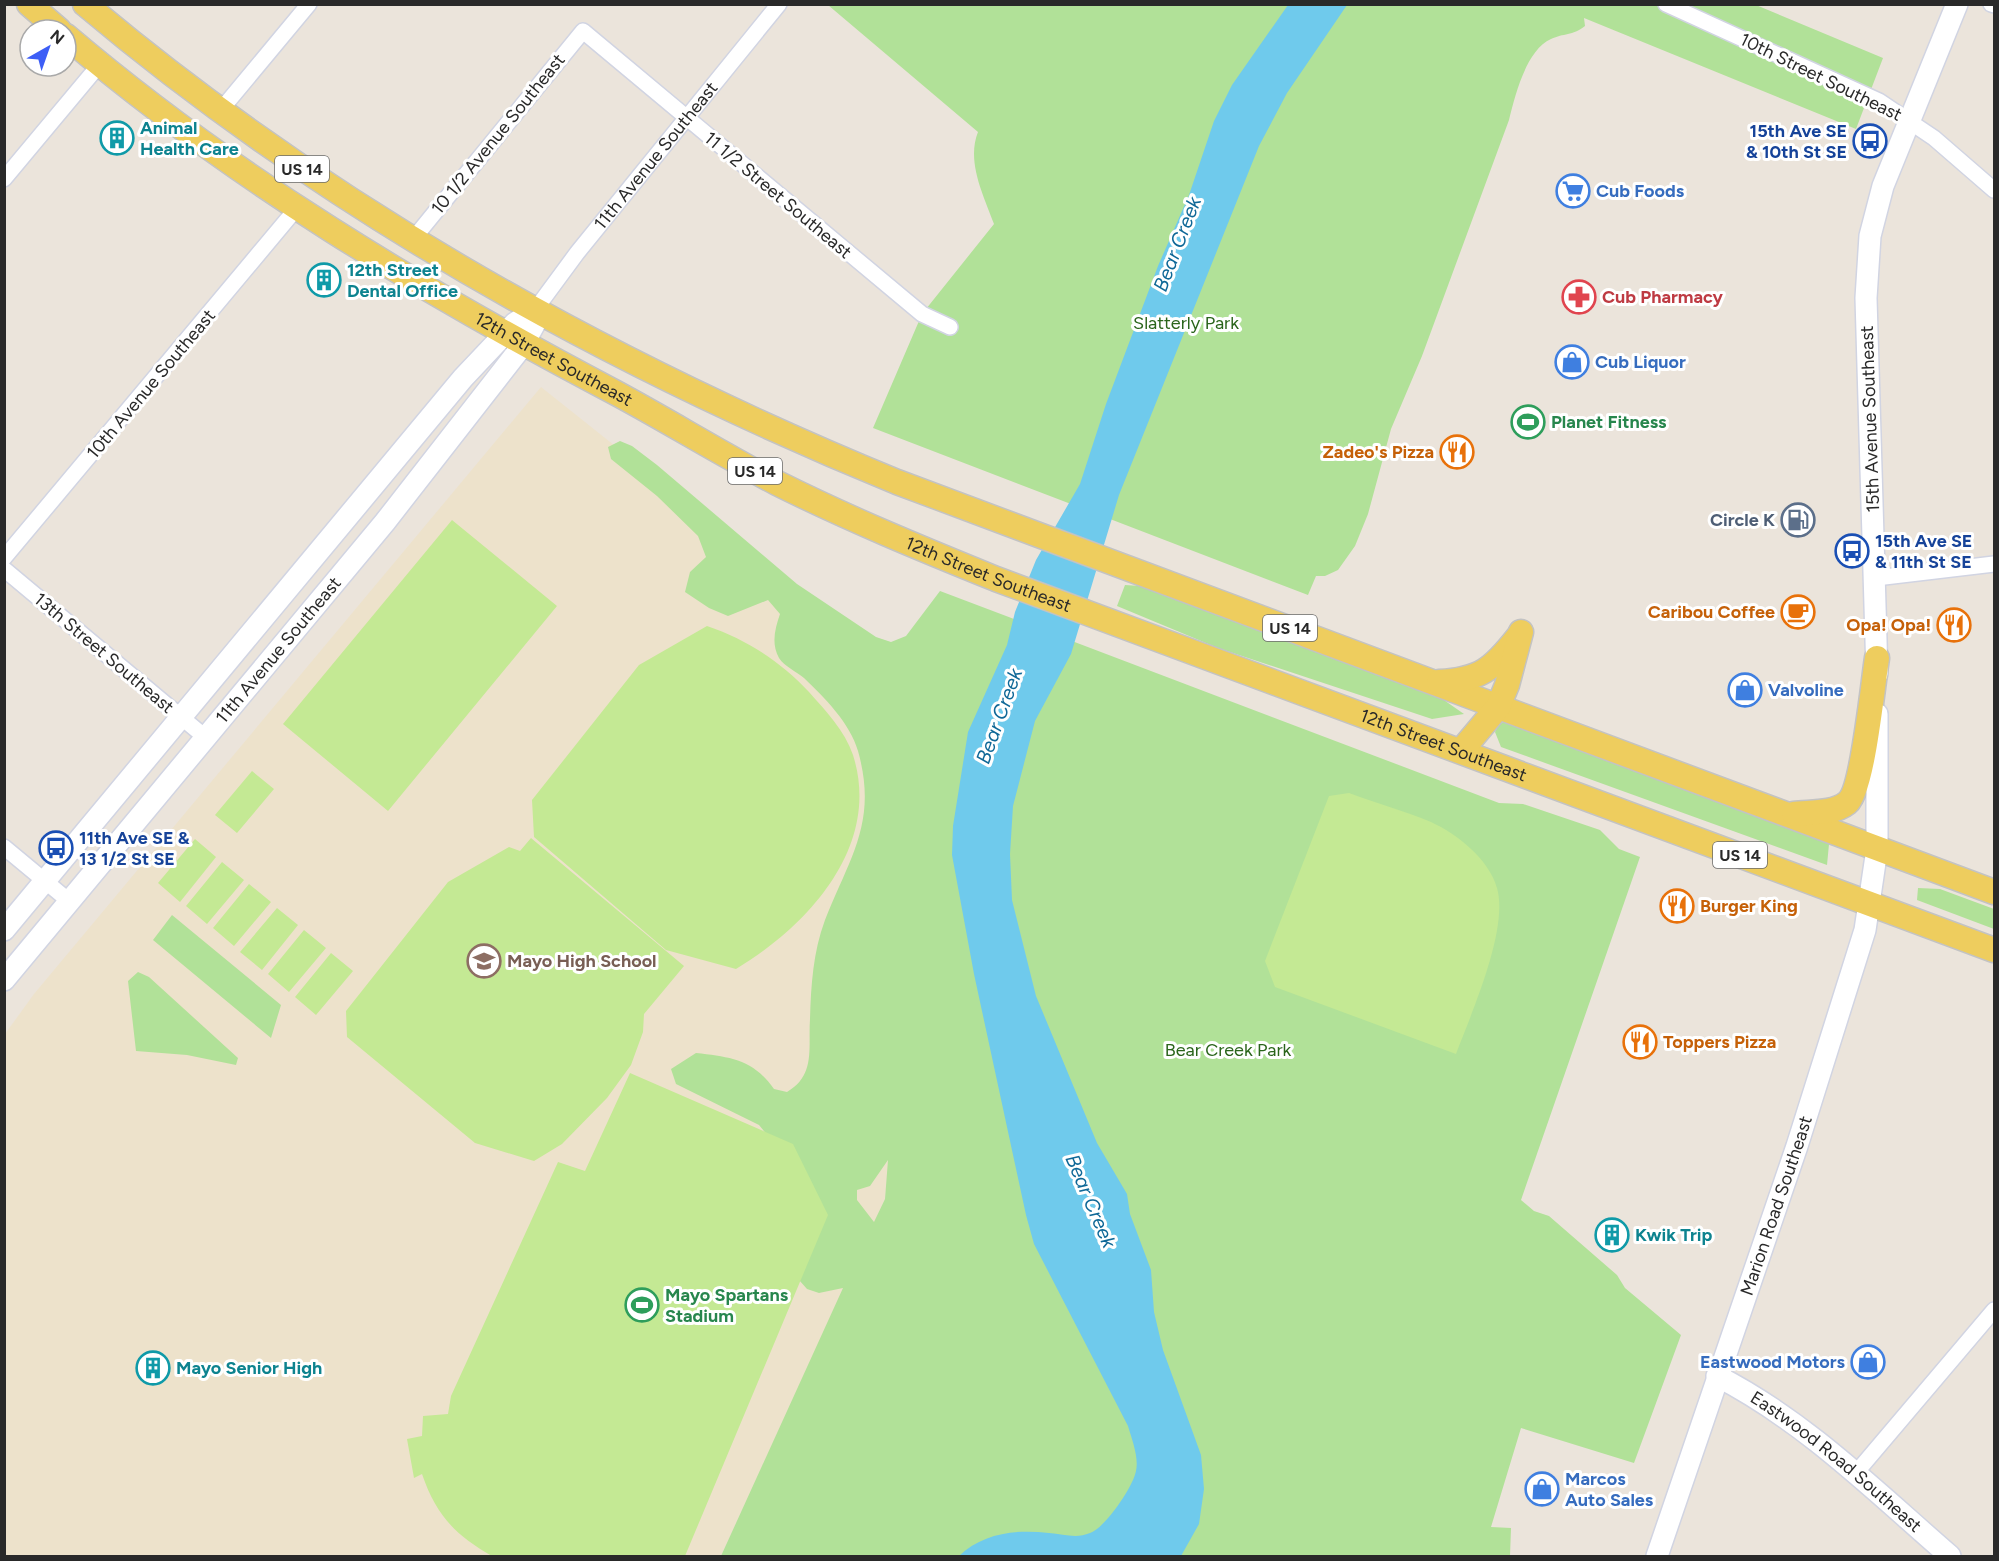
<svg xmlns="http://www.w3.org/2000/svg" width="1999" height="1561" viewBox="0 0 1999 1561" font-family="Figtree,sans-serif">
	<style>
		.education { fill: #ede2cb }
		.green { fill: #b1e198; fill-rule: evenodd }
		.pitch { fill: #c4e994 }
		.water { fill: #6fcaec }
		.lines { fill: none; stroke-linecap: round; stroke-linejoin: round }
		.street-casing { stroke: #d1d4e2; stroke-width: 18 }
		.secondary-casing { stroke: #d1d4e2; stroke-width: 24 }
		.primary-casing { stroke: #c3c3c3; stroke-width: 27 }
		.street { stroke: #fff; stroke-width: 15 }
		.secondary { stroke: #fff; stroke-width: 21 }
		.primary { stroke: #eecd5e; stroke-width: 24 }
		.labels { text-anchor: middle; stroke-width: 6; stroke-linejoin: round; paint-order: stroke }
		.shield { fill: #fff; stroke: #696969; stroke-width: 1.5 }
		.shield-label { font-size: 16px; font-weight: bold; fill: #292929 }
		.street-label { font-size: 18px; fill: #292929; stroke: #fff }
		.culture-label { font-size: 18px; font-weight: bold; fill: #0d838f; stroke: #fff; text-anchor: start }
		.transit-label { font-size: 18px; font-weight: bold; fill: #164399; stroke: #fff; text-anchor: start }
		.shop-label { font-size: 18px; font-weight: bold; fill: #366cbe; stroke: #fff; text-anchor: start }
		.health-label { font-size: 18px; font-weight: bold; fill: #be3a42; stroke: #fff; text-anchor: start }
		.park-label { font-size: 18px; fill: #2a651b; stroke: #fff }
		.leisure-label { font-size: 18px; font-weight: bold; fill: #27864d; stroke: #fff; text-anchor: start }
		.food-label { font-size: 18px; font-weight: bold; fill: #c56008; stroke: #fff; text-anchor: end }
		.service-label { font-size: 18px; font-weight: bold; fill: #4e5e75; stroke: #fff; text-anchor: end }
		.education-label { font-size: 18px; font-weight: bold; fill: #785e54; stroke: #fff; text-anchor: start }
		.water-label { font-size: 20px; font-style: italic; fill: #0f6897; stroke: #fff }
	</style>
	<rect width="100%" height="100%" fill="#ebe4db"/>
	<path class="education" d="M541,387L933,699L885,1199L721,1556H5V1034L34,994Z"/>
	<path class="green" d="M828,5H1756L1883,58L1856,129L1584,18L1585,26C1572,36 1564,33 1551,39C1526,50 1515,96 1509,120L1422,356L1391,429L1368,514L1355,546L1338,570L1325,576H1316L1308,595L873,428L922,314L994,224C984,196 966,162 978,132Z
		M620,441L632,446L657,465L797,584L876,637L891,642L906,636L940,591L1499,803L1523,804L1600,830L1619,849L1640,857L1521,1200L1534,1211L1549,1216L1617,1275L1625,1288L1681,1335L1634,1463L1521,1428L1491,1527L1511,1528L1510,1556H721L843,1288L819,1293L807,1289L792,1272L773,1142L759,1125L676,1084L671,1069L696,1053C730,1057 753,1059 774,1089L787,1092C816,1075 808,1048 810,1019C811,986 813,952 825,920C850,857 878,822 858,751C850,723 824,697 804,678C797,672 784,666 779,658C771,643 775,629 780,614L768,600L728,616L709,608L685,592L690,572L706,557L698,536L657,496L611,459L608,447ZM888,1160L885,1199L874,1222L857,1200V1190L870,1186Z
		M1125,585L1140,586L1441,698L1464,714L1432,719L1218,648L1117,606Z
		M1505,722L1829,844L1827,865L1501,747L1495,732L1499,724Z
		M1918,888L1940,889L1994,909V929L1917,900Z
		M172,915L281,1005L271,1038L153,940Z
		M138,972L149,977L238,1058L236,1065L187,1055L136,1051L128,981Z"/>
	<path class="pitch" d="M452,520L557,606L388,811L283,724Z
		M707,626C746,639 781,662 809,692C825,710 845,731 853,755C882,846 808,926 736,969L666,950L534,837L532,800L639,665Z
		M252,771L274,789L237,833L215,815Z
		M1349,793C1376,803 1405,811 1431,822C1457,834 1489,859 1497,888C1509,929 1471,1014 1456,1054L1275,987L1265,961L1329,796Z
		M531,838L684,966L644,1014L643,1032L631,1065L607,1098L562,1144L534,1161L475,1143L347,1037L346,1011L448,882L509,847L520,851Z
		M195,839L216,857L180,902L158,883Z
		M222,862L244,880L207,924L186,906Z
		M249,884L271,902L234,946L213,928Z
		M277,908L298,925L262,970L240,952Z
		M304,930L326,948L289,992L268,974Z
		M331,953L353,971L316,1015L295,997Z
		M630,1073L793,1144L828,1215L685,1556H492C455,1535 436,1515 422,1474L414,1478L407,1439L422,1436L423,1416L448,1414L451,1396L558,1162L585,1171Z"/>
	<path class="water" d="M1288,5H1347L1287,93L1259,146L1119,495L1071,654L1035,721L1013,806L1010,854L1012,900L1036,996L1097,1143L1127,1194L1130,1214L1151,1270L1154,1312L1163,1350L1201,1455L1204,1489L1199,1524L1181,1556H959C983,1533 1016,1529 1049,1533C1064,1534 1076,1539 1090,1533C1105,1528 1133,1487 1136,1471C1139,1457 1132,1440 1128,1426L1034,1244L1026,1215L974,974L952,855L953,826L968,732L1007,645L1015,612L1036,560L1080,484L1106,404L1158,266L1189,195L1214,121L1232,85Z"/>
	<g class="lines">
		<g class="street-casing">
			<g id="street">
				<path d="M1666,4L1879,101L1934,138L1994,190"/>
				<path d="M1991,4L1994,5"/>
				<path d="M220,111L309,4"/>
				<path d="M4,179L100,64"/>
				<path d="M414,238L583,31L922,314L950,327"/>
				<path id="s1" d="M535,310L577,253L779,4"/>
				<path d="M4,558L296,209"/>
				<path d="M4,569L205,737"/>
				<path d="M1876,578L1994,564"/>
				<path d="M4,847L69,901"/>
				<path d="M1855,1474L1994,1310"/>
			</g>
		</g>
		<g class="secondary-casing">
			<g id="secondary">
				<path d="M1877,674L1866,298L1870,236L1883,186L1957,4"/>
				<path d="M4,930L463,378L515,323L535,310"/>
				<path id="s2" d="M4,980L385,522L523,345L534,325L535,310"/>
				<path id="s3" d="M1717,1376C1805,1421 1876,1492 1950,1556"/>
				<path id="s4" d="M1657,1556L1797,1146L1865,930L1877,849V714"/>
			</g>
		</g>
		<g class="primary-casing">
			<g id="primary">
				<path d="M29,4L59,30"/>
				<path d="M85,4C326,207 607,363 897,482L1994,892"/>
				<path id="s5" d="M66,36C233,178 422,291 616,393C670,422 723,455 777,483C849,519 922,549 996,579L1994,950"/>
				<path d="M1439,682C1480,680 1493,669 1518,637"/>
				<path d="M1461,751L1498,707L1507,685L1521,632"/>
				<path d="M1794,814C1811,812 1833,814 1847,803C1863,790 1873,683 1877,658"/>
			</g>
		</g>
		<use href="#street" class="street"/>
		<use href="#secondary" class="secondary"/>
		<use href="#primary" class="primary"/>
	</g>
	<defs>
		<g id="building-ring" transform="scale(1.725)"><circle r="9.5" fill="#fff" stroke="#0f9aa8" stroke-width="1.5"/><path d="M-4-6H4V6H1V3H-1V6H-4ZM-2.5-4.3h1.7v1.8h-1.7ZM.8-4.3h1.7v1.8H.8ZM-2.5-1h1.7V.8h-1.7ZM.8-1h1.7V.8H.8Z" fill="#0f9aa8"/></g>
		<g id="bus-ring" transform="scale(1.725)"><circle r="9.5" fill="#fff" stroke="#1a4fb4" stroke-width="1.5"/><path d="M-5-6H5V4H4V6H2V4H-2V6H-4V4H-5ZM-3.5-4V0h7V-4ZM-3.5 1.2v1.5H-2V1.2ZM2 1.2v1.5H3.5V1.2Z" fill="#1a4fb4"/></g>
		<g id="supermarket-ring" transform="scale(1.725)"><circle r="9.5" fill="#fff" stroke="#3f7fe0" stroke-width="1.5"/><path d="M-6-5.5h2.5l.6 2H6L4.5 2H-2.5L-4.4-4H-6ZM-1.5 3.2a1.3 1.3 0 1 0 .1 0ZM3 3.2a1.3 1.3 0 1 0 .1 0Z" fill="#3f7fe0"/></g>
		<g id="pharmacy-ring" transform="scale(1.725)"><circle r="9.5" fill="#fff" stroke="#e0444e" stroke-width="1.5"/><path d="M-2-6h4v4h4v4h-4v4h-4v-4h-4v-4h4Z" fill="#e0444e"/></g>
		<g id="shop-ring" transform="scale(1.725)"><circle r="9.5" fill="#fff" stroke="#3f7fe0" stroke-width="1.5"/><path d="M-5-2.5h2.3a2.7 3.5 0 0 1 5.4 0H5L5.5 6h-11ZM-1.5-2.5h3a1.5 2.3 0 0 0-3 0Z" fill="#3f7fe0"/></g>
		<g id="stadium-ring" transform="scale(1.725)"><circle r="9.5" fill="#fff" stroke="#2e9e5b" stroke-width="1.5"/><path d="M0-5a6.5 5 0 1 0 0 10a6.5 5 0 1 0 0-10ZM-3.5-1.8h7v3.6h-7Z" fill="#2e9e5b"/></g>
		<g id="restaurant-ring" transform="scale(1.725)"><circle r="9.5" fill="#fff" stroke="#e8710a" stroke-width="1.5"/><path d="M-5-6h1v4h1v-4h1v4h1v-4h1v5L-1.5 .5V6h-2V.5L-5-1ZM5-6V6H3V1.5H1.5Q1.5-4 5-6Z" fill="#e8710a"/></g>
		<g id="fuel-ring" transform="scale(1.725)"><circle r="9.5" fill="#fff" stroke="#5c6f8a" stroke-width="1.5"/><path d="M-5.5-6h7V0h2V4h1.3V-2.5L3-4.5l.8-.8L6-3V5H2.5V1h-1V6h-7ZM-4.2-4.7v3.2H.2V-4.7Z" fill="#5c6f8a"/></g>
		<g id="cafe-ring" transform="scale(1.725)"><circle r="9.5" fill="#fff" stroke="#e8710a" stroke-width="1.5"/><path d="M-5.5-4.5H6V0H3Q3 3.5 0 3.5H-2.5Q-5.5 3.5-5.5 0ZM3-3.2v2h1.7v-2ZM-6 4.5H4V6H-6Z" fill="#e8710a"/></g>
		<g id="school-ring" transform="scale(1.725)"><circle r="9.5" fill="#fff" stroke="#8d6e63" stroke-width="1.5"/><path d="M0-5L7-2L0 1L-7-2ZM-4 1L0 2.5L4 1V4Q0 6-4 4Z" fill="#8d6e63"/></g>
	</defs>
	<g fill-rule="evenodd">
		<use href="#building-ring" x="117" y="138"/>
		<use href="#bus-ring" x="1870" y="141"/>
		<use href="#supermarket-ring" x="1573" y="191"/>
		<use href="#building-ring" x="324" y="280"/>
		<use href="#pharmacy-ring" x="1579" y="297"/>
		<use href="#shop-ring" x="1572" y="362"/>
		<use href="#stadium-ring" x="1528" y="422"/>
		<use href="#restaurant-ring" x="1457" y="452"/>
		<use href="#fuel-ring" x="1798" y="520"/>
		<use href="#bus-ring" x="1852" y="551"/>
		<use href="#cafe-ring" x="1798" y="612"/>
		<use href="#restaurant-ring" x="1954" y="625"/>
		<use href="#shop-ring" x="1745" y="690"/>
		<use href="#bus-ring" x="56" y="848"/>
		<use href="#restaurant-ring" x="1677" y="906"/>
		<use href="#school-ring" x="484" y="961"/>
		<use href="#restaurant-ring" x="1640" y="1042"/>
		<use href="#building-ring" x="1612" y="1235"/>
		<use href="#stadium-ring" x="642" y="1305"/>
		<use href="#shop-ring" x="1868" y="1362"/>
		<use href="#building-ring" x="153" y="1368"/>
		<use href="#shop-ring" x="1542" y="1489"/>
	</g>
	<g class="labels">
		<g class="shield">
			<rect x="275" y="156" width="54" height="26" rx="4.5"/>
			<rect x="728" y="458" width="54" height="26" rx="4.5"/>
			<rect x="1263" y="615" width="54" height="26" rx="4.5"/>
			<rect x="1713" y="842" width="54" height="26" rx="4.5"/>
		</g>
		<g class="shield-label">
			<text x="302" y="175">US 14</text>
			<text x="755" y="477">US 14</text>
			<text x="1290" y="634">US 14</text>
			<text x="1740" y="861">US 14</text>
		</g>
		<g class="street-label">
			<text transform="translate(1821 77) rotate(26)" y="6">10th Street Southeast</text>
			<text transform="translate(498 134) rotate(-51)" y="6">10 1/2 Avenue Southeast</text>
			<text dy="6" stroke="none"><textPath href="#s1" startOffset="196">11th Avenue Southeast</textPath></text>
			<text transform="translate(778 195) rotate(40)" y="6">11 1/2 Street Southeast</text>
			<text dy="6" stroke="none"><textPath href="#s5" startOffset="586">12th Street Southeast</textPath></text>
			<text transform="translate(151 384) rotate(-50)" y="6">10th Avenue Southeast</text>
			<text transform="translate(1870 419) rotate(-92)" y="6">15th Avenue Southeast</text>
			<text dy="6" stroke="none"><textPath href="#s5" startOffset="1072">12th Street Southeast</textPath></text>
			<text dy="6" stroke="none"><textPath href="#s2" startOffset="429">11th Avenue Southeast</textPath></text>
			<text transform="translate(104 653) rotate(40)" y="6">13th Street Southeast</text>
			<text dy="6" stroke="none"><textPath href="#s5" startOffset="1558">12th Street Southeast</textPath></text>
			<text dy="6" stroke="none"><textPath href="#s4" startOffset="370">Marion Road Southeast</textPath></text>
			<text dy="6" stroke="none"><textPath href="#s3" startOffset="147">Eastwood Road Southeast</textPath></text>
		</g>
		<g class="culture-label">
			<text x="140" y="134">Animal<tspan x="140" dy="21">Health Care</tspan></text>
			<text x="347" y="276">12th Street<tspan x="347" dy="21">Dental Office</tspan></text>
			<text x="1635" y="1241">Kwik Trip</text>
			<text x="176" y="1374">Mayo Senior High</text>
		</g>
		<g class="transit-label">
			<text x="1847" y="137" text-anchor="end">15th Ave SE<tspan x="1847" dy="21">&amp; 10th St SE</tspan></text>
			<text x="1875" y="547">15th Ave SE<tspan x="1875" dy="21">&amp; 11th St SE</tspan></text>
			<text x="79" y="844">11th Ave SE &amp;<tspan x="79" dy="21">13 1/2 St SE</tspan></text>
		</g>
		<g class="shop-label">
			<text x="1596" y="197">Cub Foods</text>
			<text x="1595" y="368">Cub Liquor</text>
			<text x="1768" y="696">Valvoline</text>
			<text x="1845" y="1368" text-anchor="end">Eastwood Motors</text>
			<text x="1565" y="1485">Marcos<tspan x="1565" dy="21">Auto Sales</tspan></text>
		</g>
		<g class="health-label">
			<text x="1602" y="303">Cub Pharmacy</text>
		</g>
		<g class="park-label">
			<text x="1186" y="329">Slatterly Park</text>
			<text x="1228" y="1056">Bear Creek Park</text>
		</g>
		<g class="leisure-label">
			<text x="1551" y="428">Planet Fitness</text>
			<text x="665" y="1301">Mayo Spartans<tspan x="665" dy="21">Stadium</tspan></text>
		</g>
		<g class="food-label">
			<text x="1434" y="458">Zadeo's Pizza</text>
			<text x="1775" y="618">Caribou Coffee</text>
			<text x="1931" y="631">Opa! Opa!</text>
			<text x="1700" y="912" text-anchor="start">Burger King</text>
			<text x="1663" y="1048" text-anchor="start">Toppers Pizza</text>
		</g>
		<g class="service-label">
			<text x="1775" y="526">Circle K</text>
		</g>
		<g class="education-label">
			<text x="507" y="967">Mayo High School</text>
		</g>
		<g class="water-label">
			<text transform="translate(1177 244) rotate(-69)" y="7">Bear Creek</text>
			<text transform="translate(999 716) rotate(-70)" y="7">Bear Creek</text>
			<text transform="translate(1091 1201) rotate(67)" y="7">Bear Creek</text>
		</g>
	</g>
	<rect width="1999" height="1561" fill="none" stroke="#292929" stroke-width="12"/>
	<g transform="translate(48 48) rotate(40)"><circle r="28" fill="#ffffff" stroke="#a9a9a9" stroke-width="1.5"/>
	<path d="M0-4.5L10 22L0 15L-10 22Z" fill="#3d5ef6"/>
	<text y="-9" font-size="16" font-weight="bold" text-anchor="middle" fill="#292929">N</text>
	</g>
</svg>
